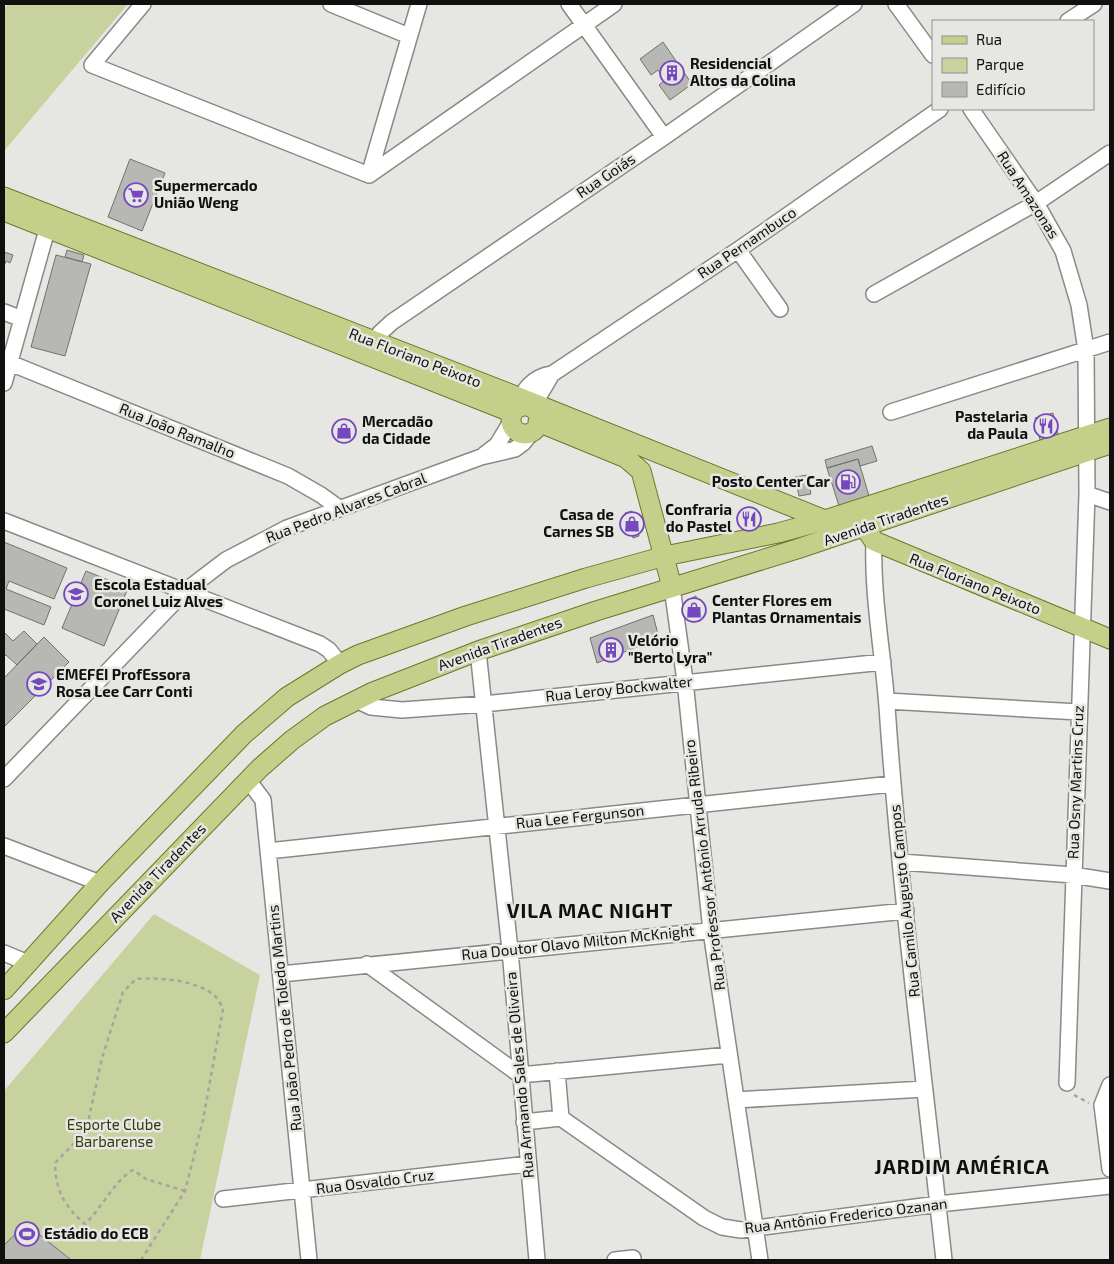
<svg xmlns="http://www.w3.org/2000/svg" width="1114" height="1264" viewBox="0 0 1114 1264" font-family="'Exo 2',sans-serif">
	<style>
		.green { fill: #c7d29e }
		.building { fill: #b7b8b4; stroke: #71726e }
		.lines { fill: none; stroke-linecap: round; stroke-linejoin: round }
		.minor-casing { stroke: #898a86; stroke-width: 18 }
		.major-casing { stroke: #6c772c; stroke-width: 21 }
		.path { stroke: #a4a5a1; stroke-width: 2.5; stroke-dasharray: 4 4; stroke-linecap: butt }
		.minor { stroke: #fff; stroke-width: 15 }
		.major { stroke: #c4cf8a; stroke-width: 19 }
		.labels { text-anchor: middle; stroke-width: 5; stroke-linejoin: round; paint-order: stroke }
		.poi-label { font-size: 15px; font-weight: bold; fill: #10100f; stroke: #e6e7e2; text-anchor: start }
		.street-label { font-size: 15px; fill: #10100f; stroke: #e6e7e2 }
		.park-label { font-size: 15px; fill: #343b0a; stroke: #e6e7e2 }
		.district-label { font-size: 20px; font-weight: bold; letter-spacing: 1px; fill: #10100f; stroke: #e6e7e2 }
	</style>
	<rect width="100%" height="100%" fill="#e6e7e2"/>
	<path class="green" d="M8,4H128L4,151V9Z
		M154,914L260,975L200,1260H4V1091Z"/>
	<path class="building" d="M663,42L692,84L670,100L659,85L665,80L658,70L651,75L640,59Z
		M130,159L165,173L142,231L108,217Z
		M67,250L84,255L82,262L65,257Z
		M4,252L13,255L10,263L6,261L4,266Z
		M56,255L91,264L65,356L31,347Z
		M1053,413L1058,434L1040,440L1035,418Z
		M872,446L877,461L860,466L858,459L827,468L825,460Z
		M858,459L869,496L839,506L827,468Z
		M807,475L811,494L799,496L795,477Z
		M632,511L639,536L633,538L625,513Z
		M4,542L67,568L54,599L9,581L6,589L51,607L44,625L4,609Z
		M86,571L128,588L104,646L62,628Z
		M696,596L700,621L692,622L688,600Z
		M653,615L659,638L597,663L590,638Z
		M24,631L37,644L17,665L6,655L4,656V632L13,641Z
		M44,637L69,662L4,727V678Z
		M26,1224L70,1259L71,1260H4V1245Z"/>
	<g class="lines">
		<g class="minor-casing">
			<path id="minor" d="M143,4L92,65L369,175
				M331,4L409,36
				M569,4L664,137
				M896,4L933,55
				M1068,21L1094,4
				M971,109L1036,203L1063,251L1079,305L1086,350L1087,494L1067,1083
				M369,175L614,4
				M369,175L419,4
				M738,250L780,309
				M874,294L1036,203L1110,153
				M4,312L22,319
				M371,350L380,333L392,322L664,137L854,4
				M10,363L288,476L321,495L339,508
				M4,383L50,219
				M516,409C523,390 532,377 552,374L738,250L940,109
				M891,412L1110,342
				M538,415L539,396L552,374
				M484,455L497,445L511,422
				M1087,494L1110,502
				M4,521L320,644L329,650L340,664
				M874,541C872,597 883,652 887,707C900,892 924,1076 944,1260
				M672,587L685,681L711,931L760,1260
				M478,651L510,950L537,1260
				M356,700L371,707L402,710L484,704L883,662
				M887,701L1079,712
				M4,779L184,592L226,560L287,528L481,457L515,449L523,443L533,431
				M248,780L263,800L309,1260
				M4,846L100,883
				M268,851L892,784
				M901,862L1073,875L1110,881
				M4,953L28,963
				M367,964L520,1075L729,1055
				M281,974L906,911
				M557,1071L561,1118
				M1110,1085L1102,1105L1110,1169
				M736,1100L924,1089
				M524,1122L561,1118L704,1218L722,1227L741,1230L938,1204L1110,1186
				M223,1199L528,1164
				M615,1260L633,1258V1260"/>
		</g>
		<g class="major-casing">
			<path id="major" d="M4,197L526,400L825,520
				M4,211L513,413
				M511 420a14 14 0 1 1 28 0a14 14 0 1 1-28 0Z
				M538,422L626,458L641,471L672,587
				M858,518L874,541L1110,639
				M4,990L100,883L244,734L287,697L340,664L358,655L466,616L586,578L665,556L778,533L825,520L1110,428
				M4,1033L260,768L292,740L325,716L373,692L478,651L596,611L797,549L1110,444"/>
		</g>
		<path class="path" d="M1074,1095L1089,1103
			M141,1260L185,1191L203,1120L223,1009C221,1005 218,999 215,996C197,980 159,977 136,979L123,992L102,1058L87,1127L81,1136L55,1163C55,1190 65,1207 85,1224C101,1209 115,1180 133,1170L146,1179L185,1191"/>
		<use href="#minor" class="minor"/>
		<use href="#major" class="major"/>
	</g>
	<defs>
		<g id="building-ring" transform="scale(1.25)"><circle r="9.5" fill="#e6e7e2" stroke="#7747c0" stroke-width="1.5"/><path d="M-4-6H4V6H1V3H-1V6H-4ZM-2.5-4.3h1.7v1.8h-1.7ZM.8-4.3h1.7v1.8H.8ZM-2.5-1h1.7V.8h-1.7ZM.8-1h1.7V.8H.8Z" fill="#7747c0"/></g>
		<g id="supermarket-ring" transform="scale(1.25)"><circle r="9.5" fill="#e6e7e2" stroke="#7747c0" stroke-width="1.5"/><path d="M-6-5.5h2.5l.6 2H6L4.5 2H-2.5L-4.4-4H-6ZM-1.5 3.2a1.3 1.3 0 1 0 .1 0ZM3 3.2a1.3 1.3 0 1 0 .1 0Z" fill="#7747c0"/></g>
		<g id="restaurant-ring" transform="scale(1.25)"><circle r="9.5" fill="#e6e7e2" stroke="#7747c0" stroke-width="1.5"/><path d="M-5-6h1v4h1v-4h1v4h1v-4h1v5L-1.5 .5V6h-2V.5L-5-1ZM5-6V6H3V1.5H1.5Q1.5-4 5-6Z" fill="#7747c0"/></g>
		<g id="shop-ring" transform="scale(1.25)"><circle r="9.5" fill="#e6e7e2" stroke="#7747c0" stroke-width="1.5"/><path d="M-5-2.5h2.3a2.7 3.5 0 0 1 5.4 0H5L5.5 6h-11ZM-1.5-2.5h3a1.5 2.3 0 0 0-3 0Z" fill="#7747c0"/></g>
		<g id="fuel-ring" transform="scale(1.25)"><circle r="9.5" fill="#e6e7e2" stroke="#7747c0" stroke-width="1.5"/><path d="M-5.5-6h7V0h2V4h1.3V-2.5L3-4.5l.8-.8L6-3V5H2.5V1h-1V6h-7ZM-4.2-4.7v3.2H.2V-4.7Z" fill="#7747c0"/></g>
		<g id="school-ring" transform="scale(1.25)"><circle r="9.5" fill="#e6e7e2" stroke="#7747c0" stroke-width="1.5"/><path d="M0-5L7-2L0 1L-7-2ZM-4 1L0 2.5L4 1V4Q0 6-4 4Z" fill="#7747c0"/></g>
		<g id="stadium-ring" transform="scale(1.25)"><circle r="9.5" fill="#e6e7e2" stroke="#7747c0" stroke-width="1.5"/><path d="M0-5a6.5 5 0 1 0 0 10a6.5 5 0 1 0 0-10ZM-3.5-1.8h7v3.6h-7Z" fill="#7747c0"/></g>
	</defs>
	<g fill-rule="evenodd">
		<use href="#building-ring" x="672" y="73"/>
		<use href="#supermarket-ring" x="136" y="195"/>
		<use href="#restaurant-ring" x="1046" y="426"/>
		<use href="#shop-ring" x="344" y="431"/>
		<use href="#fuel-ring" x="848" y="482"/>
		<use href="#restaurant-ring" x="749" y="519"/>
		<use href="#shop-ring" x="632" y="524"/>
		<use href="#school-ring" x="76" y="594"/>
		<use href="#shop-ring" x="694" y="610"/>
		<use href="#building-ring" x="611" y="650"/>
		<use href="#school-ring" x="39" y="684"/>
		<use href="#stadium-ring" x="27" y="1234"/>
	</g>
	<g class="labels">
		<g class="poi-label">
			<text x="690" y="69">Residencial<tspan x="690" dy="17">Altos da Colina</tspan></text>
			<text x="154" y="191">Supermercado<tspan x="154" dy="17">União Weng</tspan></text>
			<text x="1028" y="422" text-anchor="end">Pastelaria<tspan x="1028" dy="17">da Paula</tspan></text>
			<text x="362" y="427">Mercadão<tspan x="362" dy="17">da Cidade</tspan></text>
			<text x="830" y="487" text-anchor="end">Posto Center Car</text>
			<text x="732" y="515" text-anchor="end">Confraria<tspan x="732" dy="17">do Pastel</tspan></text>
			<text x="614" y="520" text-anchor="end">Casa de<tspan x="614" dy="17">Carnes SB</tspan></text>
			<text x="94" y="590">Escola Estadual<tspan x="94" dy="17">Coronel Luiz Alves</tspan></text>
			<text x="712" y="606">Center Flores em<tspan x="712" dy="17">Plantas Ornamentais</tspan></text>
			<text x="628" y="646">Velório<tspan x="628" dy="17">"Berto Lyra"</tspan></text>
			<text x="56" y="680">EMEFEI ProfEssora<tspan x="56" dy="17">Rosa Lee Carr Conti</tspan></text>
			<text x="44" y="1239">Estádio do ECB</text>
		</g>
		<g class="street-label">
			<text transform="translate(606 176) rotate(-34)" y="5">Rua Goiás</text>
			<text transform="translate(1028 195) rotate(57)" y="5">Rua Amazonas</text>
			<text transform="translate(747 243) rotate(-34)" y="5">Rua Pernambuco</text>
			<text transform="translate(415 358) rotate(21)" y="5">Rua Floriano Peixoto</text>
			<text transform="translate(177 431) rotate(22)" y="5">Rua João Ramalho</text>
			<text transform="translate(346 508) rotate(-21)" y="5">Rua Pedro Alvares Cabral</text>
			<text transform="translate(886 520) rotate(-19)" y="5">Avenida Tiradentes</text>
			<text transform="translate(975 584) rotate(22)" y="5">Rua Floriano Peixoto</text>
			<text transform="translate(500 644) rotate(-20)" y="5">Avenida Tiradentes</text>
			<text transform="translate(619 689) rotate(-6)" y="5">Rua Leroy Bockwalter</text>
			<text transform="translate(1076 782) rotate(-88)" y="5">Rua Osny Martins Cruz</text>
			<text transform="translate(580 817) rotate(-6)" y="5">Rua Lee Fergunson</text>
			<text transform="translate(705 865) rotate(-97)" y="5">Rua Professor Antônio Arruda Ribeiro</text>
			<text transform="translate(158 873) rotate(-46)" y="5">Avenida Tiradentes</text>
			<text transform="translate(905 901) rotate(-96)" y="5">Rua Camilo Augusto Campos</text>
			<text transform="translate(578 943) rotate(-6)" y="5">Rua Doutor Olavo Milton McKnight</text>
			<text transform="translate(285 1018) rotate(-96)" y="5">Rua João Pedro de Toledo Martins</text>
			<text transform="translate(520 1075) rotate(-95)" y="5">Rua Armando Sales de Oliveira</text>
			<text transform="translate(375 1182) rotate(-7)" y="5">Rua Osvaldo Cruz</text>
			<text transform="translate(846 1216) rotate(-7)" y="5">Rua Antônio Frederico Ozanan</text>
		</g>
		<g class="park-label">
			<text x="114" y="1130">Esporte Clube<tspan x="114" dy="17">Barbarense</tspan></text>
		</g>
		<g class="district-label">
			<text x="590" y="918">VILA MAC NIGHT</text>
			<text x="962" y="1174">JARDIM AMÉRICA</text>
		</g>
	</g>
	<rect width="1114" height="1264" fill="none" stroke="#10100f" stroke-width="10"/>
	<rect x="932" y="20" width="162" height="90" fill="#e6e7e2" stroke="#90918e"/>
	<rect x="942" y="36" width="25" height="8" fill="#c4cf8a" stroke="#90918e"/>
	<text x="976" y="45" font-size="15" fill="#10100f">Rua</text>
	<rect x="942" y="58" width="25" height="15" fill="#c7d29e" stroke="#90918e"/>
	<text x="976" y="70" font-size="15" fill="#10100f">Parque</text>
	<rect x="942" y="82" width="25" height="15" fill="#b7b8b4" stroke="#90918e"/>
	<text x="976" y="95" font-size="15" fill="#10100f">Edifício</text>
</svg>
